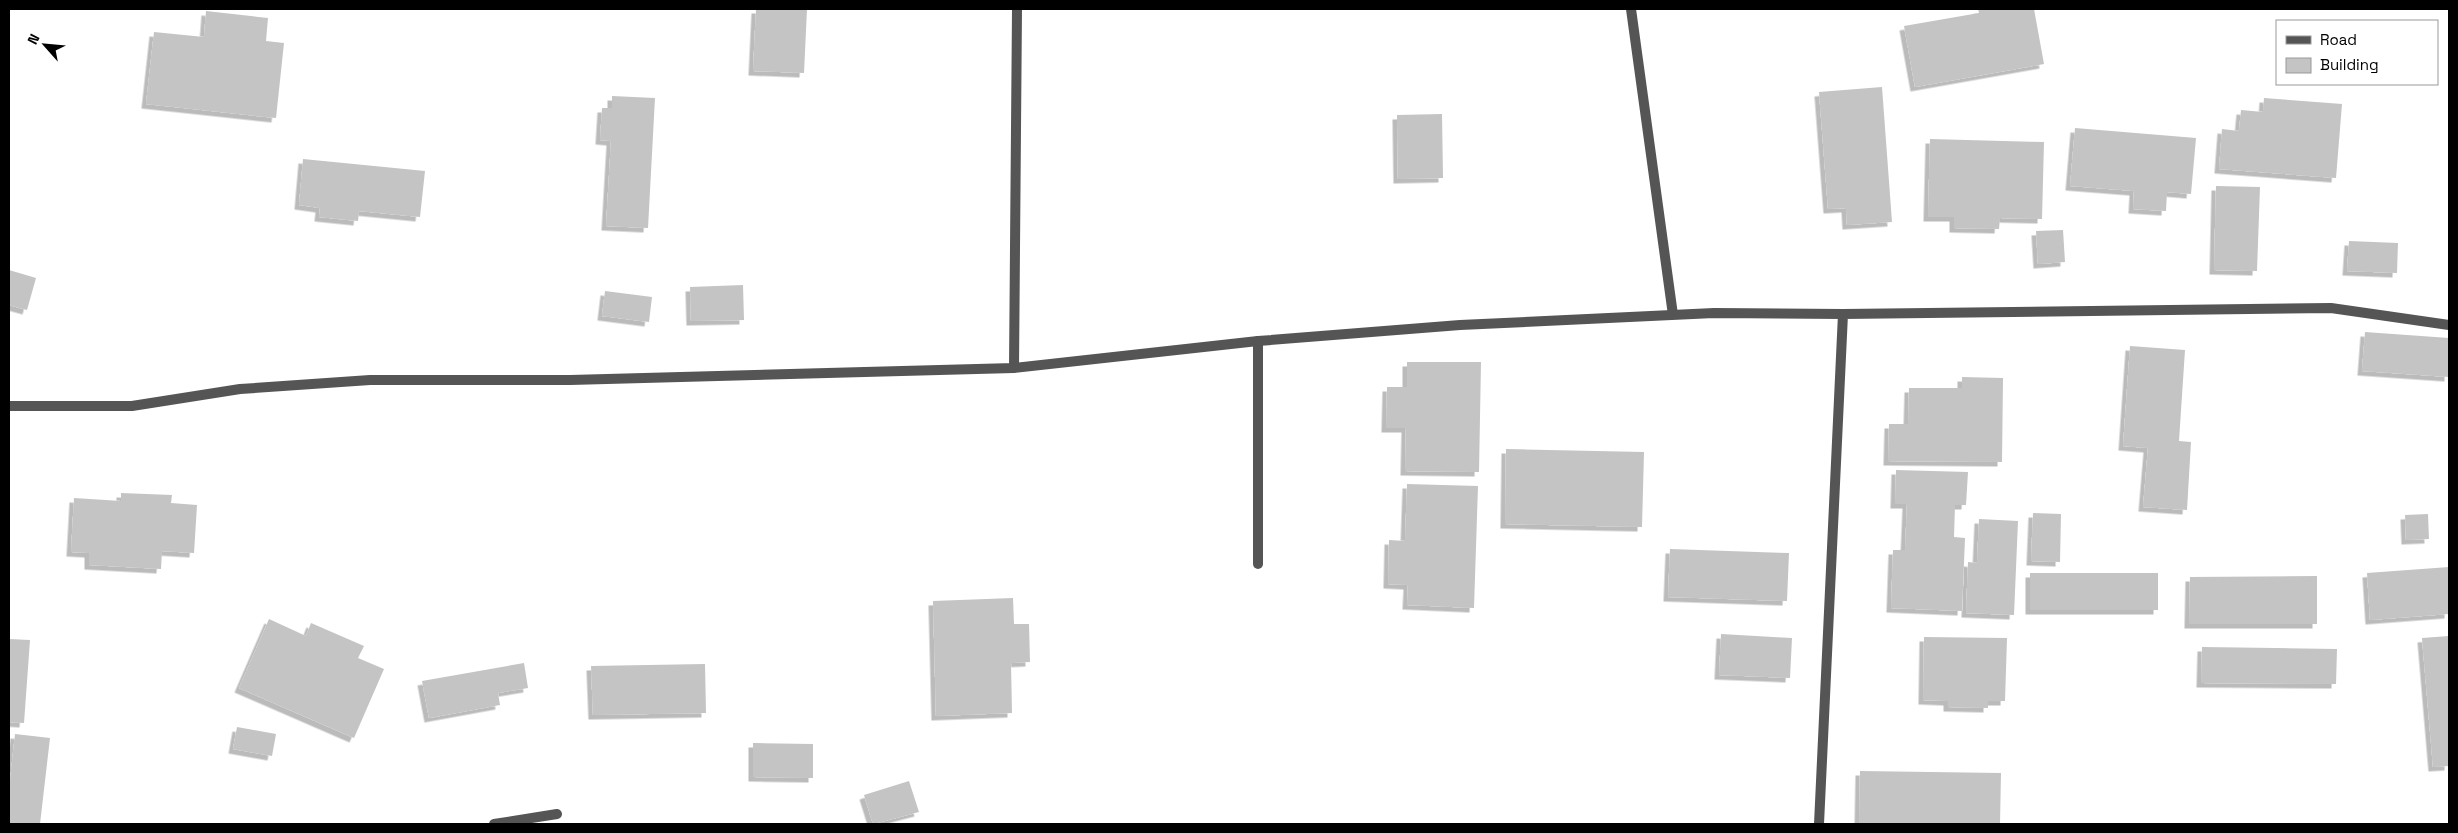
<svg xmlns="http://www.w3.org/2000/svg" width="2458" height="833" viewBox="0 0 2458 833" font-family="'Space Grotesk',sans-serif">
	<style>
		.building { fill: #c4c4c4; filter: url(#shadow) }
		.lines { fill: none; stroke-linecap: round; stroke-linejoin: round }
		.service { stroke: #555; stroke-width: 10 }
		.minor { stroke: #555; stroke-width: 10 }
	</style>
	<defs>
		<filter id="shadow"><feDropShadow dx="-4.5" dy="4.5" stdDeviation="0" flood-color="#0004"/></filter>
	</defs>
	<rect width="100%" height="100%" fill="#fff"/>
	<path class="building" d="M756,9H807L804,73L753,71Z
		M1978,9H2034L2044,64L1915,87L1904,26L1979,13Z
		M206,11L268,18L266,41L284,43L276,118L146,104L154,32L204,37Z
		M1882,87L1892,222L1847,225L1846,208L1828,209L1819,92Z
		M612,96L655,98L648,228L606,226L611,141L600,140L602,108H612Z
		M2264,98L2342,104L2336,178L2219,169L2222,129L2239,131L2241,110L2263,112Z
		M1442,114L1443,178L1398,179L1397,115Z
		M2075,128L2196,138L2191,194L2167,192L2166,211L2133,209L2134,191L2070,186Z
		M1930,139L2044,142L2042,219L2000,218L1999,229L1954,228V217H1928Z
		M303,159L425,171L420,217L359,211L358,221L319,217L320,208L299,205Z
		M2216,186L2260,187L2257,271L2214,270Z
		M2063,230L2065,262L2038,264L2036,231Z
		M2349,241L2398,243L2397,273L2347,271Z
		M9,270L36,278L27,310L9,305Z
		M743,285L744,320L691,321L690,287Z
		M605,291L652,297L649,322L602,316Z
		M2365,332L2449,338V377L2362,371Z
		M2130,346L2185,350L2179,441L2191,442L2187,510L2143,507L2148,448L2123,446Z
		M1407,362H1481L1479,472L1405,471L1406,428H1386L1387,387H1407Z
		M1962,377L2003,378L2002,462L1888,461L1889,424H1908L1909,388H1962Z
		M1506,449L1644,452L1642,527L1505,524Z
		M1896,470L1968,472L1966,505H1955L1954,537L1965,538L1962,611L1891,608L1893,550H1905L1907,504H1895Z
		M1407,484L1478,486L1474,608L1407,605L1408,585L1388,584L1389,540L1405,541Z
		M121,493L172,495L171,503L197,505L194,553L162,551L161,569L89,565V553L71,552L74,498L121,501Z
		M2033,513L2061,514L2060,562L2031,561Z
		M2428,514L2429,539L2406,540L2405,515Z
		M1979,519L2018,521L2014,615L1966,613L1968,562L1977,563Z
		M1670,549L1789,553L1787,601L1668,597Z
		M2449,567V614L2370,620L2367,573Z
		M2030,573H2158V610H2030Z
		M2317,576V624H2189L2190,577Z
		M1013,598L1014,624H1029L1030,662L1011,663L1012,713L936,716L933,601Z
		M269,619L306,636L311,623L364,646L358,658L384,669L354,738L239,688Z
		M1721,634L1792,638L1790,678L1719,675Z
		M2449,636V766L2433,767L2422,638Z
		M1924,637L2007,638L2005,701H1988V708L1948,707V701L1923,700Z
		M9,639L30,640L24,723L9,722Z
		M2202,647L2337,649L2336,684L2201,683Z
		M524,663L528,688L498,693L500,705L429,718L422,681Z
		M705,664L706,713L593,715L591,666Z
		M237,727L276,734L272,756L233,749Z
		M15,734L50,738L40,824H9V790Z
		M753,743L813,744V778L753,777Z
		M1860,771L2001,773L2000,824H1859Z
		M909,781L919,812L873,824L864,795Z"/>
	<g class="lines">
		<path class="service" d="M1258,341V564"/>
		<path class="minor" d="M1631,9L1673,315
			M1014,368L1017,9
			M9,406H132L240,389L370,380H570L1014,368L1258,341L1460,325L1714,313L1843,314L2331,308L2449,325
			M494,824L557,814
			M1819,824L1843,314"/>
	</g>
	<rect width="2458" height="833" fill="none" stroke="#000000" stroke-width="20"/>
	<rect x="2276" y="20" width="162" height="65" fill="#ffffff" stroke="#999999"/>
	<rect x="2286" y="36" width="25" height="8" fill="#555555" stroke="#999999"/>
	<text x="2320" y="45" font-size="15" fill="#000000">Road</text>
	<rect x="2286" y="58" width="25" height="15" fill="#c4c4c4" stroke="#999999"/>
	<text x="2320" y="70" font-size="15" fill="#000000">Building</text>
	<g transform="translate(45 45) rotate(297)" stroke="#ffffff" stroke-width="4" paint-order="stroke">
	<path d="M0-4L9 19L0 12L-9 19Z" fill="#000000"/>
	<text y="-8" font-size="14" font-weight="bold" text-anchor="middle" fill="#000000">N</text>
	</g>
</svg>
